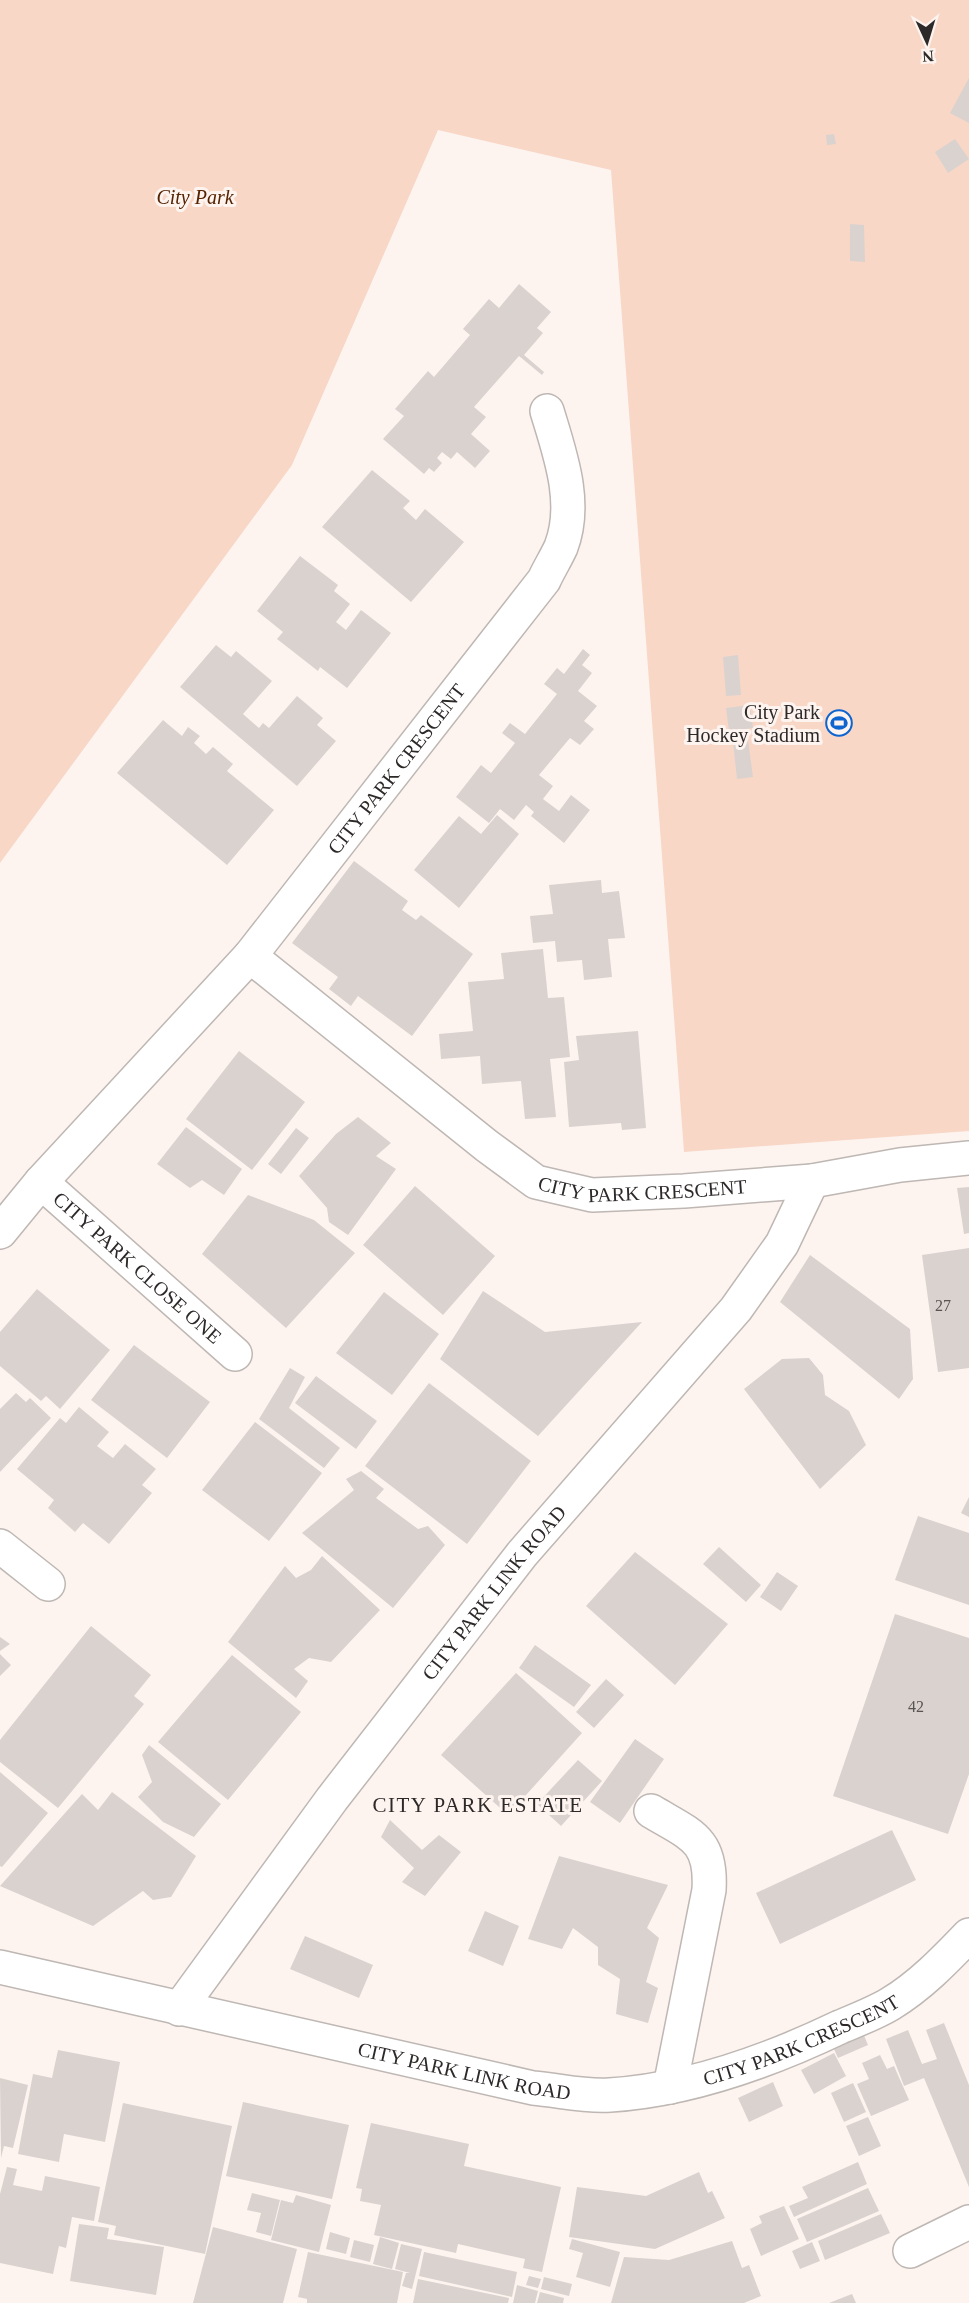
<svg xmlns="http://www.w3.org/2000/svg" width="969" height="2303" viewBox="0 0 969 2303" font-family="'Times New Roman',serif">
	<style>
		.green { fill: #f8d7c7 }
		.building { fill: #dad2ce }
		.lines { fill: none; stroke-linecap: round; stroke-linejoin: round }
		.minor-casing { stroke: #beb7b3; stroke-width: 36 }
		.minor { stroke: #fff; stroke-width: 33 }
		.labels { text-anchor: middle; stroke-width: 6; stroke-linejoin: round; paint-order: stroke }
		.number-label { font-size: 16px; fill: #585352 }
		.park-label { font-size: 20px; font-style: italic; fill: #562302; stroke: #fdf4f0 }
		.poi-label { font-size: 20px; fill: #2d2928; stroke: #fdf4f0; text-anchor: end }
		.street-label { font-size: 20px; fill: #2d2928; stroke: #fdf4f0 }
		.neighbourhood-label { font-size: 21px; letter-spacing: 1.5px; fill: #2d2928; stroke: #fdf4f0 }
	</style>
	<rect width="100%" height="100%" fill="#fdf4f0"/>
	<path class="green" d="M0,0H969V1131L684,1152L611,170L438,130L292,465L0,863Z"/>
	<path class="building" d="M969,78V123L950,113Z
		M834,134L836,144L827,145L826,135Z
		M955,139L969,159L948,173L935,152Z
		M850,224L864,225L865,262L850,261Z
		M519,284L551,312L537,328L543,333L524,355L544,372L542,375L519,356L474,407L486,417L471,434L490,451L475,468L457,452L451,459L442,452L437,458L442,463L434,472L429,468L424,474L383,439L404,416L395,409L428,371L434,377L470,335L463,329L489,299L499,308Z
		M372,470L410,501L403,508L416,520L425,509L464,542L411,602L322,527Z
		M300,556L338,585L334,591L350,604L336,622L346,630L361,610L391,633L347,688L320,667L318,671L277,639L283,632L257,611Z
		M216,645L231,657L236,651L272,681L243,714L259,728L263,723L269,728L297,696L323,718L317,725L336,741L297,786L180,687Z
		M583,649L590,655L582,665L592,673L578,691L597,706L584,721L594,729L580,745L570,738L539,775L553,786L543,799L559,811L571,795L590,810L564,843L531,816L534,812L526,805L514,820L500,809L489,823L456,797L481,765L491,773L515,743L502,733L510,723L525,734L557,694L544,684L557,668L564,674Z
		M738,655L741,695L726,696L723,657Z
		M750,705L753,728L729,731L726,708Z
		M163,720L182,736L188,727L200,736L194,743L206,754L213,747L233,764L227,771L274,810L227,865L117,773Z
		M748,740L753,777L737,779L733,742Z
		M497,815L519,834L459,908L414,870L459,816L481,834Z
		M354,861L408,901L402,910L416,920L421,915L473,954L412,1036L358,996L351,1006L329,989L338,977L292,943Z
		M601,880L602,893L619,891L625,938L608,939L612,977L584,980L582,960L557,962L555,941L533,943L530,916L553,914L549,885Z
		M543,949L548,998L564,997L570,1057L550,1059L556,1117L525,1119L521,1081L482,1084L480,1056L441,1059L439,1034L473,1031L468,982L504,979L501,953Z
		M638,1031L646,1128L622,1130L621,1123L569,1127L564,1062L579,1060L576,1036Z
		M239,1051L305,1102L252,1170L186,1119Z
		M358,1117L391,1143L376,1156L396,1169L348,1235L329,1222L327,1208L299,1176L336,1134Z
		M186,1127L242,1169L224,1195L202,1180L190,1188L157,1164Z
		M296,1128L309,1138L281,1174L268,1164Z
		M415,1186L495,1256L443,1315L363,1245Z
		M969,1187V1233L964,1234L957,1188Z
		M248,1195L314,1220L355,1253L286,1328L202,1254Z
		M969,1248V1368L938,1372L922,1255Z
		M810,1255L910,1329L913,1379L899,1399L780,1302Z
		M37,1289L110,1350L60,1409L46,1396L41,1401L0,1366V1332Z
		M483,1291L545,1332L642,1322L538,1436L440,1359Z
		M384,1292L439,1334L392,1395L336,1353Z
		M134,1345L210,1402L167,1458L91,1400Z
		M809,1358L823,1375L825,1395L849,1411L866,1445L820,1489L744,1389L782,1359Z
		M290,1368L305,1377L289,1408L340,1448L324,1468L259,1419Z
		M316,1376L377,1421L356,1449L295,1403Z
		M429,1383L531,1461L467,1544L365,1466Z
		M16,1393L26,1402L30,1398L51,1418L0,1472V1409Z
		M79,1407L109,1432L97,1446L113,1458L125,1444L156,1469L142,1485L152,1493L109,1544L83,1523L75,1532L48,1508L54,1500L17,1469L60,1418L66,1423Z
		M255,1422L322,1473L269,1541L202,1490Z
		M361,1471L384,1489L376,1498L418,1529L428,1526L445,1545L393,1608L302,1533L354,1490L346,1479Z
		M969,1497V1517L961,1513Z
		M918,1516L969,1533V1605L895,1580Z
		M719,1547L761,1585L746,1602L703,1564Z
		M635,1552L728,1624L675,1685L586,1606Z
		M322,1556L380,1610L331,1662L309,1658L294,1669L308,1681L296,1698L228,1642L285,1566L296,1578L311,1570Z
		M777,1572L798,1586L781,1611L760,1597Z
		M895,1614L969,1638V1774L948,1834L833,1796Z
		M91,1626L151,1675L134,1696L144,1704L58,1808L0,1762V1740Z
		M0,1637L10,1644L0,1651Z
		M535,1645L591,1685L574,1707L519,1668Z
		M0,1654L11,1665L0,1676Z
		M232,1655L301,1712L228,1800L158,1742Z
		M516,1673L582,1733L508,1815L441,1755Z
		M606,1679L624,1695L594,1728L576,1712Z
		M635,1739L664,1759L620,1823L590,1802Z
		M149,1745L221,1804L194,1837L163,1822L138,1797L152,1782L142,1755Z
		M578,1760L602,1781L561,1826L537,1804Z
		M0,1772L48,1813L2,1867L0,1866Z
		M112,1792L196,1856L171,1897L153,1900L143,1891L93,1926L0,1886L82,1794L98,1810Z
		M390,1820L422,1850L439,1835L461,1852L425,1896L402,1882L414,1868L381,1837Z
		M892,1830L916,1880L780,1944L756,1893Z
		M559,1856L668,1885L647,1928L659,1938L646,1982L658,1988L648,2023L616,2014L620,1979L598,1965V1947L573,1928L562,1949L528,1939Z
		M485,1911L519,1926L503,1966L468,1951Z
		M305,1936L373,1965L359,1998L290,1969Z
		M944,2023L969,2085V2187L924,2078L904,2086L886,2039L908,2030L922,2064L937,2059L926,2030Z
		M860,2026L868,2045L838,2058L829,2038Z
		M58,2050L120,2062L105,2142L64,2134L59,2162L18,2154L33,2074L52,2078Z
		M834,2053L846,2076L814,2094L801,2070Z
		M880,2055L887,2069L894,2066L909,2100L871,2116L857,2084L869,2079L862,2063Z
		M0,2078L28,2085L13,2148L4,2146L1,2158Z
		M773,2082L783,2106L749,2122L738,2098Z
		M853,2083L866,2112L844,2122L831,2093Z
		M243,2102L349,2125L332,2199L226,2176Z
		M123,2103L232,2126L205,2254L114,2235L116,2226L98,2222Z
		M868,2117L881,2146L859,2156L846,2126Z
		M371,2123L469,2144L464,2166L561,2187L542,2272L523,2268L525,2259L458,2244L456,2253L374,2235L381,2205L360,2201L362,2189L356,2188Z
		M858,2162L867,2184L794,2217L789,2206L808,2198L802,2187Z
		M7,2167L17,2169L13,2185L42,2191L45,2176L100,2187L94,2221L72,2217L66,2248L59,2246L53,2274L0,2263V2194Z
		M699,2172L708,2193L712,2191L725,2218L655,2249L569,2237L577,2187L646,2196Z
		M868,2188L879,2211L807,2242L797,2219Z
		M252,2193L280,2200L271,2236L256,2232L261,2213L247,2210Z
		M296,2195L331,2205L319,2252L271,2240L281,2200L293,2203Z
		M784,2206L799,2239L761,2256L750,2229L762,2223L759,2216Z
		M881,2214L890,2233L825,2260L818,2241Z
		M79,2224L109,2228L107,2239L164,2247L156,2295L70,2281Z
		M213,2227L297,2249L283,2303H193Z
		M330,2232L350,2238L346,2254L326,2249Z
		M380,2237L399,2243L392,2269L373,2264Z
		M572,2239L620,2252L610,2287L576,2277L583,2253L569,2249Z
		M354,2240L374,2245L370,2262L350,2257Z
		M732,2241L742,2268L749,2265L761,2296L744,2303H611L624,2257L669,2260Z
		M812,2242L820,2261L800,2269L792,2251Z
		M401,2244L422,2249L412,2289L402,2286L406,2273H410L395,2269Z
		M308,2252L403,2272L397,2303H307V2299L298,2297Z
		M424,2252L517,2272L512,2297L419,2276Z
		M529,2276L541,2279L538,2288L526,2285Z
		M544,2277L572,2284L569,2296L541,2289Z
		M418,2279L509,2298L508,2303H413Z
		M517,2285L538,2291L535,2303H513Z
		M540,2292L564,2298L563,2303H537Z
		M852,2294L856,2303H829Z"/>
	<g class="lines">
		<g class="minor-casing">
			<g id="minor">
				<path id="s1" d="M250,956L487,1146L536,1182L592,1195L684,1191L812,1181L900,1165L969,1158"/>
				<path id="s2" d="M41,1182L235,1354"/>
				<path id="s3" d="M0,1232L41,1182L250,956L544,580C549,569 556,558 561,547C578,503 560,454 547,411"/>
				<path d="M0,1546L48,1584"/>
				<path d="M651,1811C691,1835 712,1839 709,1890L670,2087"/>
				<path id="s4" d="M0,1967L533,2088C558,2090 585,2097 610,2095C690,2090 769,2061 840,2027C857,2020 875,2013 890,2004C920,1986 945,1960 969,1935"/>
				<path id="s5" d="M179,2009L332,1799L522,1554L736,1309L782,1244L812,1181"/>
				<path d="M910,2251L969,2222"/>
			</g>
		</g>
		<use href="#minor" class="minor"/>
	</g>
	<defs>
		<g id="stadium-ring" transform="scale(1.35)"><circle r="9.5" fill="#fdf4f0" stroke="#0f65cf" stroke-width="1.5"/><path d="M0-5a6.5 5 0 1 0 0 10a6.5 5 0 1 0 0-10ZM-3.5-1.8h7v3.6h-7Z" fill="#0f65cf"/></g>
	</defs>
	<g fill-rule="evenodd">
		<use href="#stadium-ring" x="839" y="723"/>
	</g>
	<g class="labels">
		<g class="number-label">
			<text x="943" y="1311">27</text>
			<text x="916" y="1712">42</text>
		</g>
		<g class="park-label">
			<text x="195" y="204">City Park</text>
		</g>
		<g class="poi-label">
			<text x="820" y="719">City Park<tspan x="820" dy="23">Hockey Stadium</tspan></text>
		</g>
		<g class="street-label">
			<text dy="7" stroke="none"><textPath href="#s3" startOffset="610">CITY PARK CRESCENT</textPath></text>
			<text dy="7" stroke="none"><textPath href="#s1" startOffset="472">CITY PARK CRESCENT</textPath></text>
			<text dy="7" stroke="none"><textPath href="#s2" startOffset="129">CITY PARK CLOSE ONE</textPath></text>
			<text dy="7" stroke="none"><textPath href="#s5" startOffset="522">CITY PARK LINK ROAD</textPath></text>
			<text dy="7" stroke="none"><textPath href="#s4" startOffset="824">CITY PARK CRESCENT</textPath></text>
			<text dy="7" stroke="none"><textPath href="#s4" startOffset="476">CITY PARK LINK ROAD</textPath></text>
		</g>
		<g class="neighbourhood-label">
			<text x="478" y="1812">CITY PARK ESTATE</text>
		</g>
	</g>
	<g transform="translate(927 42) rotate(176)" stroke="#fdf4f0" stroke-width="4.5" paint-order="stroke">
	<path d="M0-4.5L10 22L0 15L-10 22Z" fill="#2d2928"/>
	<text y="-9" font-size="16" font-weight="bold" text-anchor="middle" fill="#2d2928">N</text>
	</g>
</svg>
